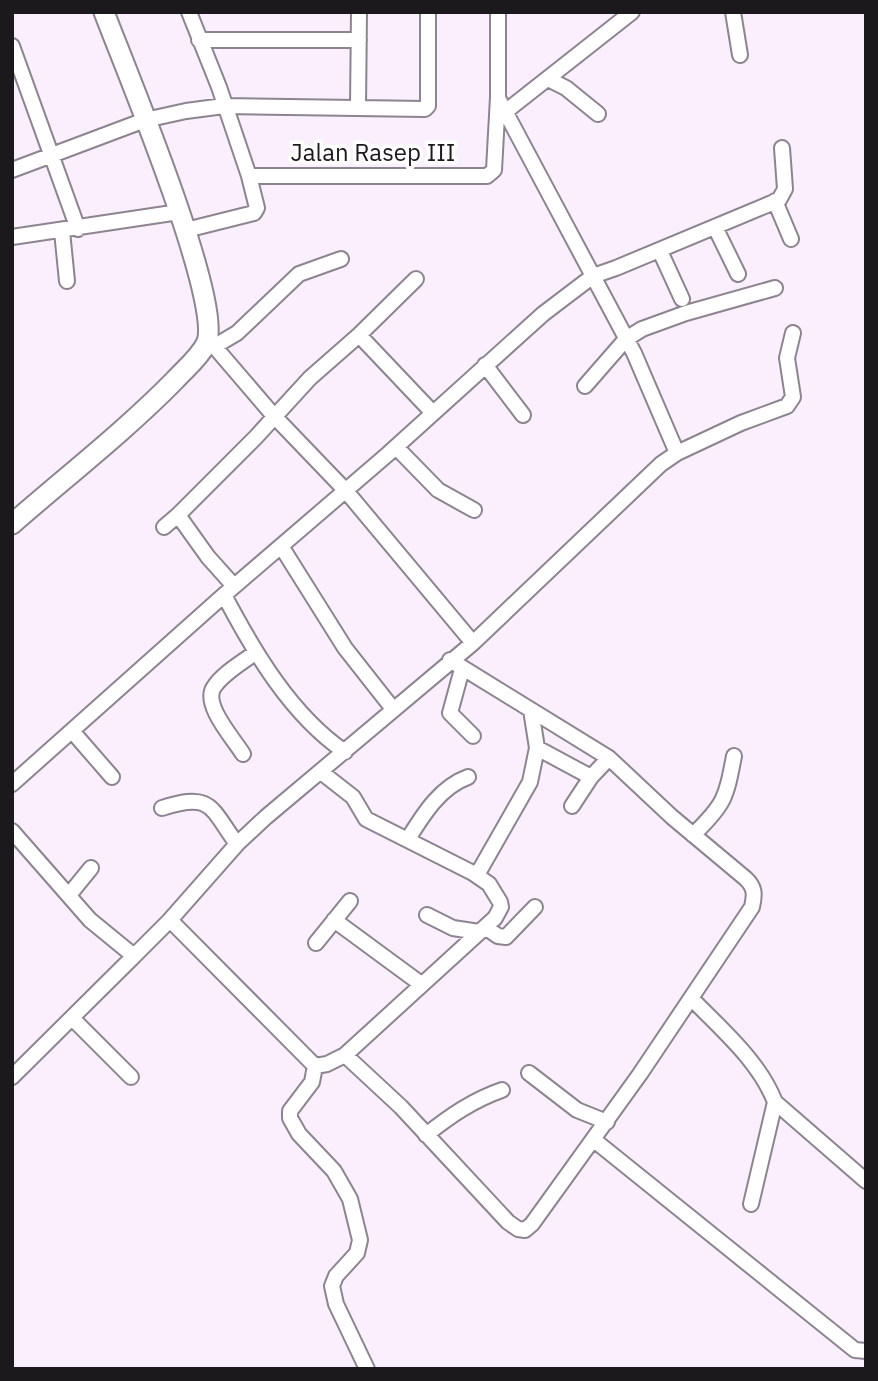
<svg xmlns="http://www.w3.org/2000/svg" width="878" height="1381" viewBox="0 0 878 1381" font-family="'IBM Plex Sans',sans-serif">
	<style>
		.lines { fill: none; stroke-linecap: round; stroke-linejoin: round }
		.street-casing { stroke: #8d8490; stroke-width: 18 }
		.secondary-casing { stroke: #8d8490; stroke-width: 23 }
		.street { stroke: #fff; stroke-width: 14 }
		.secondary { stroke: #fff; stroke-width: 19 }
		.labels { text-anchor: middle; stroke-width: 7; stroke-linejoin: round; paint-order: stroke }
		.street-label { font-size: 24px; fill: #1c191d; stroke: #fff }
	</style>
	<rect width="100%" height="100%" fill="#f9effd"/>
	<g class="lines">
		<g class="street-casing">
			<path id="street" d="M733,12L740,55
				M199,40H359
				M12,46L78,229
				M548,79L566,88L598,114
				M498,98L634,353L677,453
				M358,107L359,12
				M505,112L632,12
				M12,170L145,120L186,111L224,106L425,109L428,106V12
				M249,176H487L494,170L498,97V12
				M775,201L791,239
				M715,227L738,274
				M186,230L254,213L257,208L249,176L219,87L189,12
				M62,231L67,281
				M12,237L179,212
				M660,251L682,299
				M359,335L433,413
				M208,339L274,416L346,491L473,643
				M215,346L237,333L299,274L341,259
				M485,365L523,415
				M585,386L626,339L642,329L686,313L775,288
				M396,447L438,490L474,510
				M178,515L256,437L310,378L359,335L416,279
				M164,527L178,515L208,557L234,586
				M281,546L345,648L393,709
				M224,595C254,652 291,715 345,752
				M462,669L450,713L473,736
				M531,710L537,748L591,777L609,758
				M72,731L112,777
				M243,754C233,738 202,704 214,687C223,673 243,662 256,652
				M321,772L353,797L366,819L473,873L489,884L500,902L501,907L495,918L345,1055
				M12,784L224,595L388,454L543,314L593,276L616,268L779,200L785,189L782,148
				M572,806L591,777
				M162,808C212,792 210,807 237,844
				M12,831L90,920L134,956L170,920L315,1066L327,1064L345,1055L401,1107L508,1222L518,1229L525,1230L532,1224L640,1074L752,907C755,894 755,887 745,878L672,817L609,758L450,660
				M693,835C725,804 726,798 734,756
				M408,839C423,815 440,787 468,777
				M477,875L530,782L537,748
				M69,895L91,868
				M427,915L453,928L479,932
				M170,920L237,844L266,817L473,643L661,464L677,453L741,423L787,406L793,397L787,358L793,333
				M334,920L421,984
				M485,927L498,936L506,937L535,907
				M316,943L350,901
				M692,999C722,1030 759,1061 775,1102L751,1204
				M73,1019L131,1077
				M315,1066L312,1082L290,1111V1118L299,1134L334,1171L350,1199L360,1240L357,1253L336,1276L332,1286L336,1304L367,1369
				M529,1073L577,1110L607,1122
				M12,1077L134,956
				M775,1102L866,1181
				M426,1135C450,1116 473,1100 502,1090
				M594,1140L855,1350L866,1351"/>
		</g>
		<g class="secondary-casing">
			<path id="secondary" d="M12,524C67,476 125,431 175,380C185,369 199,358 206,344C225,305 123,63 104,12"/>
		</g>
		<use href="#street" class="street"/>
		<use href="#secondary" class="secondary"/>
	</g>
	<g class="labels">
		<g class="street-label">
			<text x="373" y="161">Jalan Rasep III</text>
		</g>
	</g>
	<rect width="878" height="1381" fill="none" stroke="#1c191d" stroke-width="28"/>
</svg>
